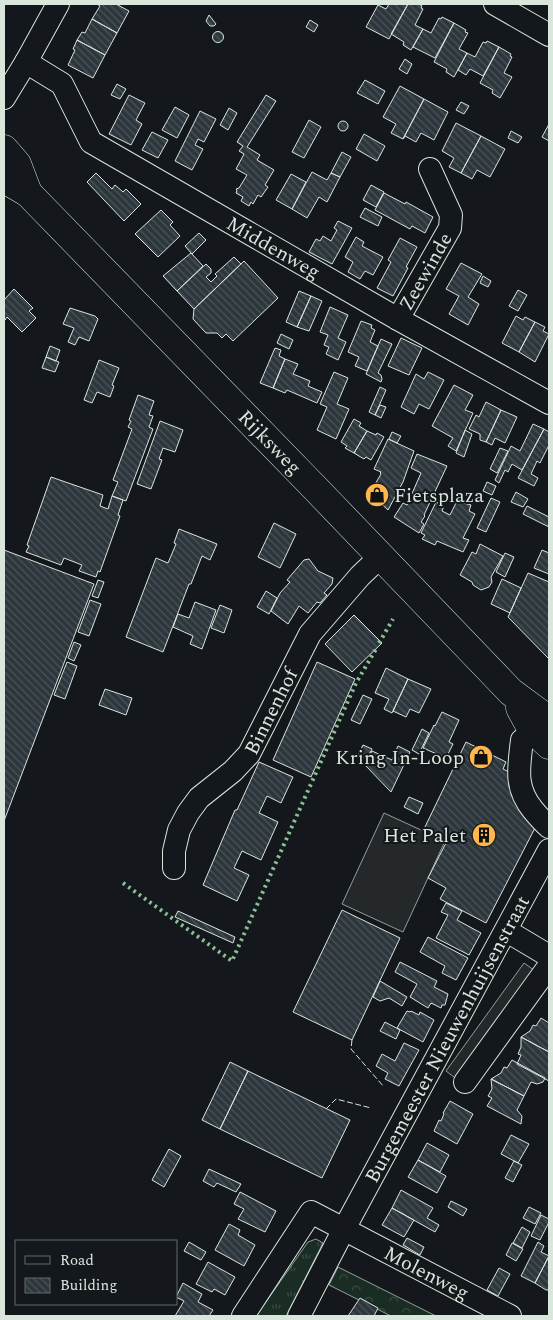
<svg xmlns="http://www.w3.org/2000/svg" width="553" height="1320" viewBox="0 0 553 1320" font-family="Spectral,serif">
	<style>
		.grass { fill: url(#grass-tufts); stroke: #939e99 }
		.forest { fill: url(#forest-crowns); stroke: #939e99 }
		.parking { fill: #24282b; stroke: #939e99 }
		.building { fill: url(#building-back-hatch); stroke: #d8e6dc }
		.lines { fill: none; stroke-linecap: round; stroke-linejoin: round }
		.minor-casing { stroke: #d8e6dc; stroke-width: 24 }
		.major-casing { stroke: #d8e6dc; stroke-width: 29 }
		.minor { stroke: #14181c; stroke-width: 22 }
		.major { stroke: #14181c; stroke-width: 28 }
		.hedge { stroke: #8ac095; stroke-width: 4; stroke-dasharray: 2.5 4; stroke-linecap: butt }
		.fence { stroke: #d8e6dc; stroke-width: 1; stroke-dasharray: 6 2.5; stroke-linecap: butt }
		.labels { text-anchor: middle; stroke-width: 4; stroke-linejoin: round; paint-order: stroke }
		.street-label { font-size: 20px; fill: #d8e6dc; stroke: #14181c }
		.poi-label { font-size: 20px; fill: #d8e6dc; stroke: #14181c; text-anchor: end }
	</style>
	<defs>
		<pattern id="grass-tufts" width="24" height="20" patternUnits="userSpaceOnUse" patternTransform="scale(1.25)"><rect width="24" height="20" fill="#1a2d24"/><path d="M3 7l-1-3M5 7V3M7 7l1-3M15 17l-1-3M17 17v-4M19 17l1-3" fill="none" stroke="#3b4b43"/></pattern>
		<pattern id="forest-crowns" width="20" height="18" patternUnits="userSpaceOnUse" patternTransform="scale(1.25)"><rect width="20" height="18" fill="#1a2d24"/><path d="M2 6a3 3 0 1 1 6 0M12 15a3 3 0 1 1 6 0" fill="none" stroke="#3b4b43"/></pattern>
		<pattern id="building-back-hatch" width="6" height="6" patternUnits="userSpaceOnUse" patternTransform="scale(1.25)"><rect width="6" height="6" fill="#2c363c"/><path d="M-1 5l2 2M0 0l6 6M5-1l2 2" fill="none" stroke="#4a5358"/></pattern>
	</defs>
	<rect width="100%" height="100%" fill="#14181c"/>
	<path class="grass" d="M316,1239L323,1243L286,1316H256L308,1242Z"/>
	<path class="forest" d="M338,1267L436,1316H391L329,1285Z"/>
	<path class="parking" d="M384,813L445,841L403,932L342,904Z
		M524,963L538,973L459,1081L446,1071Z"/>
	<path class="building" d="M97,4H116L129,11L117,33L92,19L100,6Z
		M389,4H408L389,39L366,27L378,5L386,9Z
		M408,4H419L422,6L421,8L423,9L415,25L423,29L411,50L403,45L404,42L391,34Z
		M209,15L216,24L214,26H210L206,21Z
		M442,17L454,23L435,58L413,47L423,29L431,33L439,18L441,19Z
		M92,19L117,33L105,55L77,40L82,32L85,33Z
		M310,20L318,25L314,32L306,27Z
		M454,23L466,30L465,32L468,33L459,49L467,53L454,77L446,72L447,69L434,62Z
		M212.5 37a5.5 5.5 0 1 1 11 0a5.5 5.5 0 1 1-11 0Z
		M77,40L105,55L93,78L68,65L75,50L73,49Z
		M487,41L499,47L483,76L470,69L466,75L458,70L467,53L475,57L483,42L486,43Z
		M499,47L511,54L510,56L512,57L504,73L512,77L500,98L492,93L493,90L480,83Z
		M405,59L412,64L407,74L399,69Z
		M365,80L385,91L378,104L357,93Z
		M117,84L126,89L120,99L111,95Z
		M400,86L424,99L403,139L391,133L396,124L383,117Z
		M129,95L145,103L136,120L142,124L131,145L109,134Z
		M266,95L276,101L247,147L260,155L257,160L274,170L265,185L268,187L261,197L258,195L253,204L251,202L249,206L241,201L243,197L236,193L237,190L236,189L239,188L247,175L236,169L244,154L239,151L243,146L237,142Z
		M424,99L448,112L434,140L421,133L416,142L405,136L403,139Z
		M461,102L469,106L464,114L456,110Z
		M175,107L189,115L177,138L162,130Z
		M229,108L237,113L228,130L220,125Z
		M200,111L216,119L204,142L198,139L195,145L203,149L192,170L175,161Z
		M309,120L321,127L304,158L292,152Z
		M338 126a5 5 0 1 1 10 0a5 5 0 1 1-10 0Z
		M456,123L481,136L461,173L449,167L454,158L442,151Z
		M549,124V141L542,137Z
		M511,131L522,137L518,143L508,138Z
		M152,132L168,140L158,158L142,150Z
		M364,134L385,146L377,161L356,149Z
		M481,136L505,149L490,177L477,170L472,179L461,173Z
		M342,152L351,157L340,177L331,173Z
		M312,172L327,180L331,173L340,177L327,202L319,197L307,218L292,209Z
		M96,173L112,189L115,185L123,192L126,189L141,204L124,221L87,182Z
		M291,174L306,182L292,209L276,200Z
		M371,185L384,192L376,207L363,200Z
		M384,193L405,204L406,202L433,217L425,233L412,226L410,229L375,210Z
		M365,208L382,217L378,226L360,217Z
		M161,210L173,222L170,225L180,236L158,257L135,234Z
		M338,221L352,228L332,264L309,252L316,239L320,241L323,236L331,241L337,230L334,228Z
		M199,233L206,240L192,254L185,246Z
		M356,237L364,242L362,246L383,257L373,275L365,271L360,279L348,272L353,262L345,257Z
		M400,238L417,247L406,267L408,268L393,296L377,288L391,262L388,260Z
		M191,253L203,266L177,291L163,276Z
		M234,257L241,264L194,309L177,291L206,264L211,269V273L206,277L211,282L217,276L215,274Z
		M244,261L278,298L233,341L226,334L222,338L217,333H206L193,319L194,309Z
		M461,263L482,274L468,297L479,304L468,325L449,314L459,296L446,289Z
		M483,276L491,281L488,287L480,283Z
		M14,289L33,308L29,311L36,318L22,332L7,317L5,320L4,319V300Z
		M518,290L527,295L518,311L509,306Z
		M299,291L311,296L297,327L286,322Z
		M311,296L322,301L309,331L297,327Z
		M330,307L348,315L338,338L346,342L338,360L326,354L329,347L324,345L328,335L320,332Z
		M70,308L95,316L98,319L89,341L79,337L75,345L68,342L74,328L63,324Z
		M516,316L523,320L525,317L535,322L519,352L502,343Z
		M361,321L372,325L371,328L375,330L370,342L378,346L367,371L355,366L359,357L348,352Z
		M535,322L545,327L543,331L549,334L535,362L519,352Z
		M281,334L293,340L289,349L277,343Z
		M401,338L422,348L409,375L388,366Z
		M381,339L392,344L378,373L381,375L382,379L381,382L366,374Z
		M50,346L60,350L56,361L46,357Z
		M275,348L281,350L279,356L285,359L273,388L260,383Z
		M46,357L59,362L55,372L42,368Z
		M285,359L298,364L293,374L310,381L308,386L322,392L317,403L287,390L285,393L273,388Z
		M99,360L119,368L112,385L114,386L110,397L97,392L92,403L84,400Z
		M334,372L348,378L337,404L349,409L336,439L317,430L327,407L320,404Z
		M428,372L444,380L429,409L419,404L414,414L401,407L416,374L424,379Z
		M454,385L473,395L465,410L473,413L456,451L448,446L453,438L432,426Z
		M380,387L386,390L375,415L369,412Z
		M138,395L154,401L149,415L153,416L149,427L153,429L126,501L112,496L118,482L113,480L132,429L128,427L131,421L129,420Z
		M486,402L501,410L486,442L480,440V434L469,429L476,415L479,417Z
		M380,405L386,407L381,418L375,415Z
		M501,410L517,417L505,443L495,438L492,445L486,442Z
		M354,419L361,423L359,426L367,431L354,453L345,448L347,446L341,442Z
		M160,421L183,430L175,452L163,448L159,459L162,460L151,489L137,484Z
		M533,424L544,429L522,470L512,464L508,472L505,470L499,483L495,480L511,446L520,451Z
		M544,429L549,432V445L540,463L537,461L531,474L538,478L534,486L518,478Z
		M465,430L472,434L464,457L456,453Z
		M367,431L376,435L377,433L384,437L371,460L366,457L364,459L354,453Z
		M392,432L401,436L397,443L389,439Z
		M388,439L414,451L403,482L388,510L370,493L381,474L380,473L381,472L374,469Z
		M500,448L508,451L497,473L490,469Z
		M417,454L447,466L424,515L425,516L421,522L424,524L419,533L394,517L403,503L407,505L421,473L411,468Z
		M51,477L103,495L100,506L108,509L112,496L123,500L118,515L120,516L100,572L98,571L96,577L79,571L82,565L64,558L61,565L26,552L29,546L27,545Z
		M487,482L496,486L492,495L483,491Z
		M516,492L528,499L523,507L511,502Z
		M491,498L500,502L486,532L477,528Z
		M457,501L471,505L469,511L475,514L463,538L469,540L463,552L437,541L435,545L422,539L425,535L421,533L436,502L444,506L442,511L450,515Z
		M527,506L549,517V527L523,514Z
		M274,523L296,534L280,568L258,557Z
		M179,529L217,544L210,560L202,556L191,584H189L163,652L126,637L156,558L168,563L176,544L174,543Z
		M480,544L503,556L491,577L492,582L489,587L481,590L473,585L472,582L460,575L472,552L476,554Z
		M4,550L94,584L4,821Z
		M542,550L549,553V574L534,568Z
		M505,553L514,557L505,577L496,572Z
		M309,559L318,571L333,578L332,584L324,593L327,595L320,603L317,602L308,613L299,606L288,624L271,611L280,593L290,582L287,580L304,560Z
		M528,573L549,582V659L508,617Z
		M502,579L521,588L510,613L491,604Z
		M98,580L104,582L98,598L92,596Z
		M266,591L277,598L269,614L257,607Z
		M90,600L101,604L89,636L78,632Z
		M195,602L216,610L202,649L190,644L193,636L173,627L178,614L189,618Z
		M220,605L232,610L224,633L211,628Z
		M354,615L382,643L352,672L325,644Z
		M74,642L81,645L74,661L68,658Z
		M67,662L77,666L65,699L54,695Z
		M317,662L355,679L311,777L273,760Z
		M386,668L408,679L392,713L384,709L389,699L375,693Z
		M408,679L431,689L419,713L410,709L406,717L393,711Z
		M105,689L132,698L126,715L99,705Z
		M363,695L372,699L360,724L351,720Z
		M442,712L459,720L449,742L453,744L446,758L423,748L434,725L435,726Z
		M422,729L429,733L419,754L412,750Z
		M466,742L506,762L503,769L511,773L536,826L486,923L440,899L446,888L428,878L447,841L424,829Z
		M363,745L372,749L367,759L358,755Z
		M398,746L410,752L391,792L365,765L372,751L392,760Z
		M259,762L293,777L281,803L267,796L259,813L278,822L261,860L242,851L234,868L249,875L237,901L203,885L235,810H237Z
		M409,797L423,803L418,814L404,807Z
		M446,903L462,911L457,920L481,933L469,955L436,938L448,915L441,912Z
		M342,910L400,938L352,1040L293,1012Z
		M178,911L235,937L233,943L175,917Z
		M428,937L468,958L456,980L442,973L445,966L420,952Z
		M400,962L437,981L434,987L448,994L445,1005H442L441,1008L431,1003L428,1008L410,997L417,984L395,972Z
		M380,981L407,997L402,1006L389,998L380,1001L373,997Z
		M407,1011L410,1012L411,1011L419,1015L420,1012L434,1020L423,1042L397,1028Z
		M541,1018L549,1023V1052L521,1037L530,1031L533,1025L536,1026Z
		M385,1022L400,1030L396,1039L380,1031Z
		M521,1037L549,1052V1081L517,1064L521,1055L518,1054L521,1047Z
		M404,1043L419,1050L399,1086L385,1079L388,1073L376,1066L382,1054L395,1061Z
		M512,1060L545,1078L543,1082L537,1084L531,1082L524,1096L491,1079L501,1073L504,1067L507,1068Z
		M230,1062L248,1071L220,1129L202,1120Z
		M248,1071L350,1120L322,1178L220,1129Z
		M491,1079L524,1096L517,1110L522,1116L521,1124L487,1106L492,1098L488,1096L492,1089Z
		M450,1101L473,1114L457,1144L434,1131L439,1120L441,1121L444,1114L443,1113Z
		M511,1135L529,1144L518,1163L501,1154Z
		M427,1143L449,1155L440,1172L418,1160Z
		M169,1149L181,1156L164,1187L152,1180Z
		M418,1160L446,1176L437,1193L408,1177Z
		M514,1161L522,1165L513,1182L505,1178Z
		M209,1169L241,1184L236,1192L217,1183L214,1187L203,1181Z
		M401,1190L433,1208L427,1218L439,1225L435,1232L392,1208Z
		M240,1192L276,1211L265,1232L238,1219L244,1209L234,1204Z
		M451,1201L467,1209L463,1216L448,1207Z
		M529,1207L541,1213L535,1224L523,1218Z
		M392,1208L414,1220L404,1237L382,1225Z
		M541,1215L549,1219V1222L540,1240L531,1236Z
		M229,1224L240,1230L238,1235L255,1245L244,1266L215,1250Z
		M522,1227L530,1232L522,1248L513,1243Z
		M407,1238L424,1247L420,1255L403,1245Z
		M189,1242L206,1252L201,1260L184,1251Z
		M538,1242L544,1246L541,1252L549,1256L535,1283L521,1276Z
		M512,1243L523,1249L516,1261L506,1255Z
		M549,1256V1290H546L535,1283Z
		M208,1262L235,1277L225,1295L214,1289L212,1292L196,1284Z
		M499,1268L510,1274L498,1296L487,1290Z
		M183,1283L202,1294L198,1302L213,1310L209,1316H175L184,1301L176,1297Z
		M360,1298L378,1308L374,1316H348Z"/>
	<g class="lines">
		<g class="minor-casing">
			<g id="minor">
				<path d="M495,4L549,35"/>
				<path id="s1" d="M26,62L62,84L91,142L398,319L549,403"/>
				<path d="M4,98L26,62L58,4"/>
				<path id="s2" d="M398,319L450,228L451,215L430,169"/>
				<path d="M522,740C519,767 514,787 533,810C538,816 543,822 549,827"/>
				<path id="s3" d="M174,868V851L179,830L188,813L199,798L233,771L249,754L310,634L360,576L381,556"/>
				<path d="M507,931L549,956"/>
				<path d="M465,1082L549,966"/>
				<path id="s4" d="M243,1316L311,1212L510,1316"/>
				<path id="s5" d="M299,1316L344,1229L549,850"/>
			</g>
		</g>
		<g class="major-casing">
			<g id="major">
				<path d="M4,149L17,164L28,193"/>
				<path id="s6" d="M4,179L28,193L316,489L511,692L549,720"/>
				<path d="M520,708L531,728L549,745"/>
			</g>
		</g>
		<use href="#minor" class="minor"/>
		<use href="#major" class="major"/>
		<path class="hedge" d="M379,643L393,619
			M123,883L232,961L356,683L376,649"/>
		<path class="fence" d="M352,1040L351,1049L384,1087
			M326,1109L336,1099L371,1108"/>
	</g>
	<defs>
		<g id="shop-disc" transform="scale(1.25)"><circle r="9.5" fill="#ffb74d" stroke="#14181c"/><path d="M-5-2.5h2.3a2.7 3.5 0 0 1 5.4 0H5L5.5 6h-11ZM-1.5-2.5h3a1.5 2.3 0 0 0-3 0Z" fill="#111"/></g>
		<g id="building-disc" transform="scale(1.25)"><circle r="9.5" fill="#ffb74d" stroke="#14181c"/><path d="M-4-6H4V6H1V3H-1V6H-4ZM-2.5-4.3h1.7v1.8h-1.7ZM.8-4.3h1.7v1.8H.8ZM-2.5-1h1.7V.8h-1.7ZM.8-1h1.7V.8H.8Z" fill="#111"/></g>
	</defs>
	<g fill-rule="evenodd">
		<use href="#shop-disc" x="377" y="495"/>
		<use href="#shop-disc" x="481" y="757"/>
		<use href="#building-disc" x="484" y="835"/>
	</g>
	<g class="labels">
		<g class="street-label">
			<text dy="7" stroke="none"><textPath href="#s1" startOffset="318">Middenweg</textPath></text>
			<text dy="7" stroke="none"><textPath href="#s2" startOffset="55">Zeewinde</textPath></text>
			<text dy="7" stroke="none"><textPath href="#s6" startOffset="375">Rijksweg</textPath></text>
			<text dy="7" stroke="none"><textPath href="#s3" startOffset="191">Binnenhof</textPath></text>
			<text dy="7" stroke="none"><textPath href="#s5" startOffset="314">Burgemeester Nieuwenhuijsenstraat</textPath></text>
			<text dy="7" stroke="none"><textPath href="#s4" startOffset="255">Molenweg</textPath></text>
		</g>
		<g class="poi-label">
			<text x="394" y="502" text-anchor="start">Fietsplaza</text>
			<text x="464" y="764">Kring In-Loop</text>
			<text x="466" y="842">Het Palet</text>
		</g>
	</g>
	<rect width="553" height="1320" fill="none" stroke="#d8e6dc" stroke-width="10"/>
	<rect x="15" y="1240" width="162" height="65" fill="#14181c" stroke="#626a69"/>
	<rect x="25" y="1256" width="25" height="8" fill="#14181c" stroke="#626a69"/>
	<text x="60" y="1265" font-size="15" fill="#d8e6dc">Road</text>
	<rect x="25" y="1278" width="25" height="15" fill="url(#building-back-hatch)" stroke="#626a69"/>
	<text x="60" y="1290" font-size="15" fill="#d8e6dc">Building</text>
</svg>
